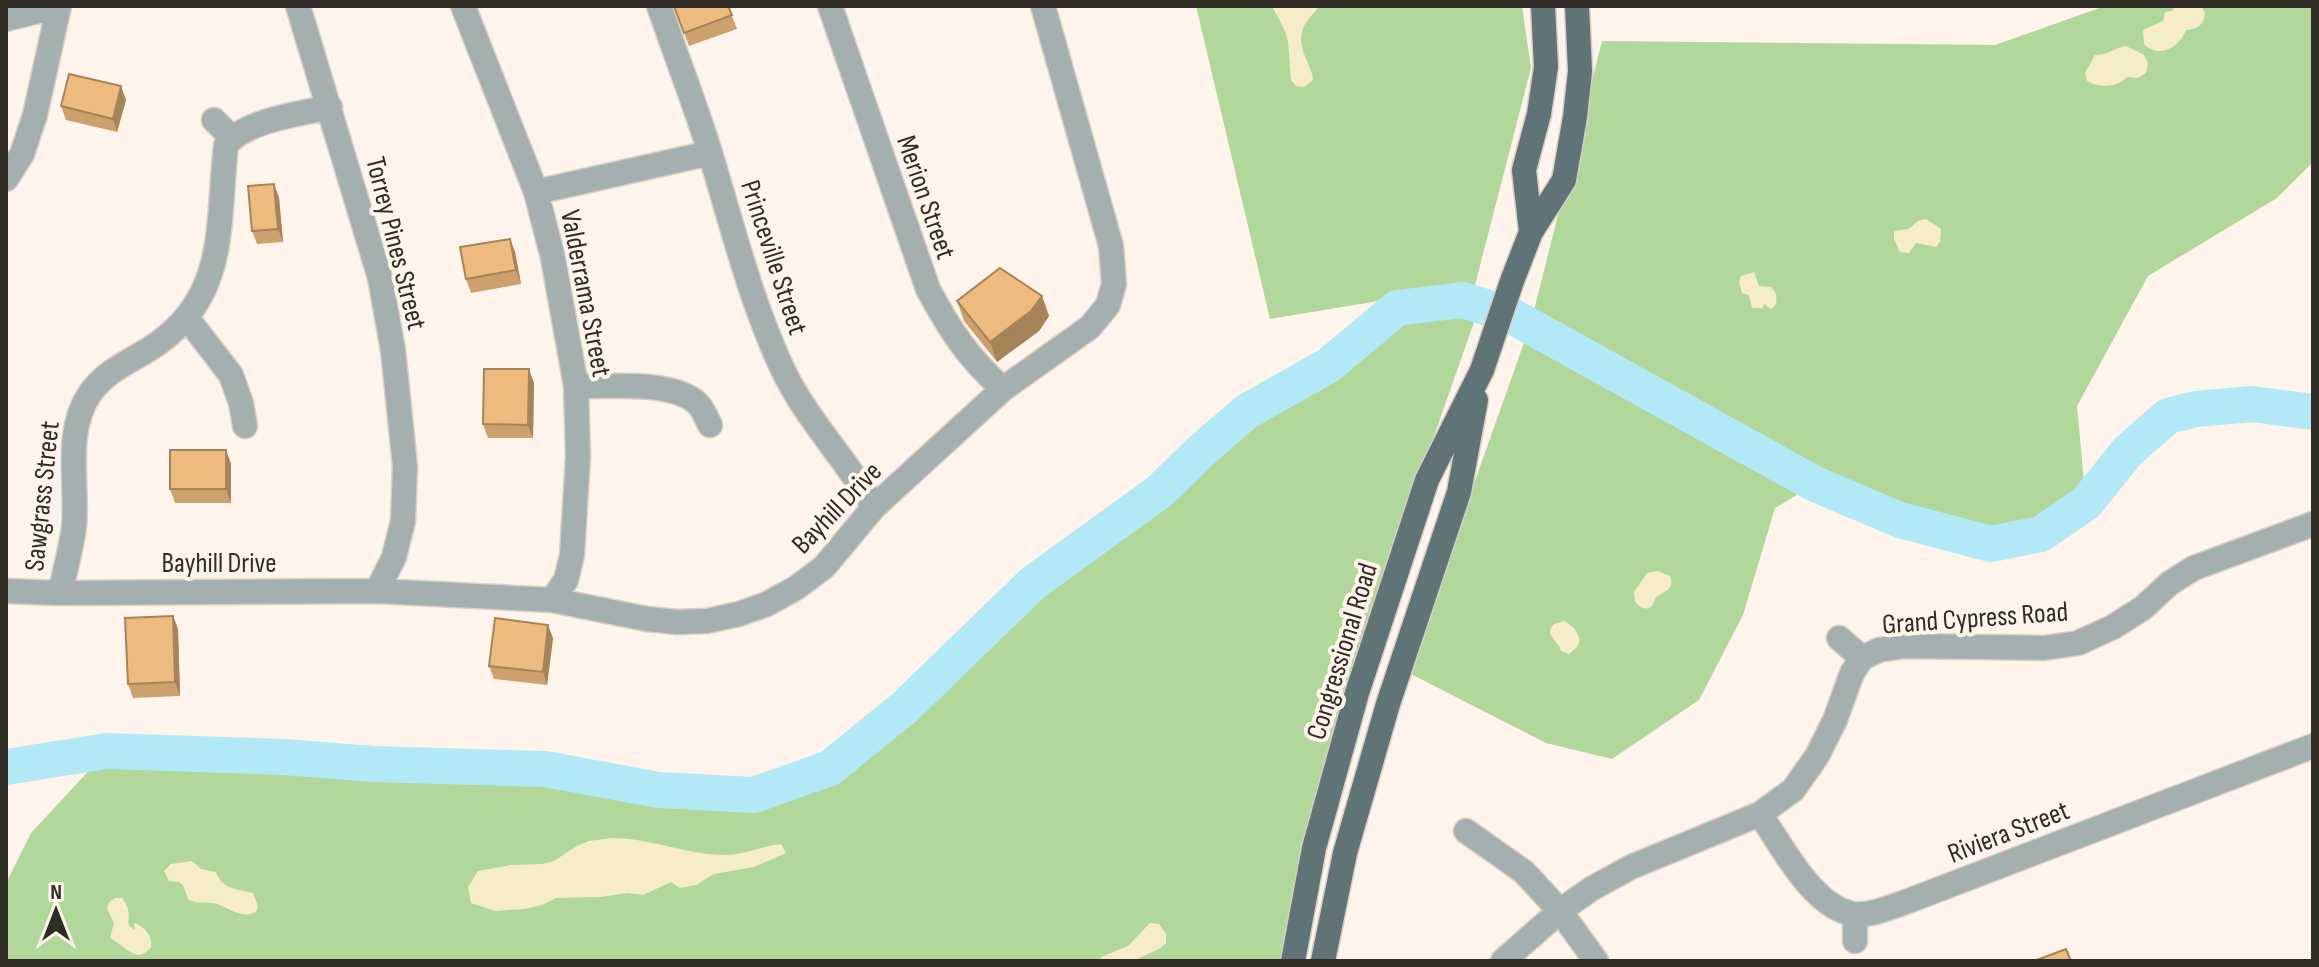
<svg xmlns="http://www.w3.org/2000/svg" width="2319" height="967" viewBox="0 0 2319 967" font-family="'Sofia Sans Condensed',sans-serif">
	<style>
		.green { fill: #b2d79a }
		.sand { fill: #f6ecc7 }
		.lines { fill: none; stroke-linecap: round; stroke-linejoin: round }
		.river { stroke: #b3e8f7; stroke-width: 36 }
		.minor-casing { stroke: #d9d0c7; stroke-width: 27 }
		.major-casing { stroke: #d9d0c7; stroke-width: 27 }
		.minor { stroke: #a4afb0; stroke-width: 24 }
		.major { stroke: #607376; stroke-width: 24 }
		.wall { fill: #cda16d }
		.shaded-wall { fill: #a78359 }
		.building { fill: #eebb7f; stroke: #a78359; stroke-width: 2 }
		.labels { text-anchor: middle; stroke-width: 8; stroke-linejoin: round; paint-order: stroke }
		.street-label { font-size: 28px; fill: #312b25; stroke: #fef4eb }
	</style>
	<rect width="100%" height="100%" fill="#fef4eb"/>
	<path class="green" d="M1196,6H1522L1531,68L1475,285L1270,319Z
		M2105,6H2313V162L2277,198L2148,276L2077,406L2086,503L2041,534L1991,544L1900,520L1815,484L1775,508L1743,615L1699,700L1612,759L1546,743L1407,672L1530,326L1602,41L1995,45Z
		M1460,293L1479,308L1349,678L1320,788L1288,961H6V883L31,833L107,751L284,757L373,764L545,769L659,790L754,795L830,768L905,707L1033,583L1160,491L1200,452L1246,412L1329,365L1397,308Z"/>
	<path class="sand" d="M1272,6H1320C1302,25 1295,34 1307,61C1310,68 1312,72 1313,80L1304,87L1296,86L1291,80L1288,41L1285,31Z
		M2175,6L2202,8L2205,13C2203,26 2198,29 2186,30C2179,48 2159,59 2144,44L2143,30L2163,21L2165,12L2172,11Z
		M2126,46L2144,55L2148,63L2146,73L2138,78L2127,77C2116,88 2100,88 2087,81L2085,73L2095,55C2110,55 2113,48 2126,46Z
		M1926,219L1941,229L1940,242L1936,247L1916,243L1909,253L1900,252L1894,239V231L1909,229L1918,221Z
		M1754,272L1759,286L1771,287C1777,293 1777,297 1776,304L1771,309L1764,304L1762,308H1752L1749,295L1742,293L1739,282L1741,276Z
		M1658,571L1670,576C1675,589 1665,591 1656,597C1653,604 1652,610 1642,608L1635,602L1634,592L1647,573Z
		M1565,621L1575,629L1580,640L1577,647L1569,654L1561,651C1558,640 1543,635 1554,624Z
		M612,838C651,838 687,855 725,855C745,855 762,846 781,844L786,853L754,867L714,874L696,885L680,888L671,882L643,895L627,893L601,897L556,898L542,905L524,909L495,911L471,903L468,887L478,871L511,865L543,864L554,861L575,847L589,841Z
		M192,861L201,869L216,872C223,890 237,889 253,893L258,906L256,912C240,920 228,906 213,903C203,901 197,905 188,899L183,885L179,882L169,881L164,871L171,864Z
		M115,898H122C128,906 130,912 128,922L130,927L135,930L134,923C144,926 153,936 151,947C136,966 125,945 110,938L114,923L107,909L109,902Z
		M1150,923L1159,924L1166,934V943C1157,953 1144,953 1136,961H1099L1101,957L1128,946Z"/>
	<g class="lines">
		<path class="river" d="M6,767L107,751L284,757L373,764L545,769L659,790L754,795L830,768L905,707L1033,583L1160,491L1200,452L1246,412L1329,365L1397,308L1463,300L1510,315L1815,484L1900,520L1991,544L2041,534L2086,503L2128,451L2168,416L2196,409L2252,404L2313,412"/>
		<g class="minor-casing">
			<path id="minor" d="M298,6L380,278L393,350L405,466L403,521L394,557L377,591
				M463,6L536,192L553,258L576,386L578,457L572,555L566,580L552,600
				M659,6C676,56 696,106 711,156C733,228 751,302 783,370C807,420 846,459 874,507
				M830,6L928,289C949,329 969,359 1003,389
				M6,19L58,6
				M214,120L232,138
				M6,179L22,154L35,115L59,6
				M536,192L710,153
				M187,318L231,375L241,403L245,426
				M576,386C609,387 671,380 697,403C703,408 706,418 710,425
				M6,591L60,593L377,591L552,600L647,619L677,622L707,621L739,614L767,604L796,588L824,567L874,507L1003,389L1090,327L1108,305L1114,284L1111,246L1043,6
				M60,593C65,571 71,549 74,527C78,484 64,433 89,395C106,369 133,361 157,344C229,294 217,221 226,145C246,120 300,114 330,107
				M1839,638L1862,658
				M1760,814C1782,846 1813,908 1854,914C1870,916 1888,908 1903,903L2313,746
				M1466,831L1524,872L1560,911L1596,961
				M1855,941V915
				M1503,961L1560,911L1591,889L1631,867L1760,814L1793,790L1817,756L1835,720L1852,673L1862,658L1879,650L1904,646L2044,648L2078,643L2113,627L2143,608L2170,583L2194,568L2313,524"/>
		</g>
		<g class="major-casing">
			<path id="major" d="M1531,232L1524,170L1539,114L1546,67L1543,6
				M1293,961L1314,848L1357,693L1427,480L1482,370L1512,281L1531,232L1564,180L1575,117L1580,71L1577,6
				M1323,961L1345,853L1388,704L1459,492L1476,400"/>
		</g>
		<use href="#minor" class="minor"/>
		<use href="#major" class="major"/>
	</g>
	<path class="wall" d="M674,6H728L737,29L689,46Z
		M126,100L117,132L66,120L61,106Z
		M274,184L279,198L283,242L257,244L252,231Z
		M515,252L521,284L471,293L466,279Z
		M1042,296L1049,316L1039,331L997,362L964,321L957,301Z
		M534,383L533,438H488L483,424Z
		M226,450L231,464V503H175L170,489Z
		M173,616L178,629L180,696L133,698L128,684Z
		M553,638L547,685L494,679L489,666Z"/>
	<path class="shaded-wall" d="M121,86L126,100L117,132L113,119Z
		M274,184L279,198L283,242L278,229Z
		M510,239L515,252L521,284L516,270Z
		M1042,296L1049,316L1039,331L997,362L990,342Z
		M529,369L534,383L533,438L528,425Z
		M226,450L231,464V503L226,489Z
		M173,616L178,629L180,696L175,682Z
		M548,625L553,638L547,685L543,672Z"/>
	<path class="building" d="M674,6H728L732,15L684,33Z
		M69,74L121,86L113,119L61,106Z
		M274,184L278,229L252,231L248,186Z
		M510,239L516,270L466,279L460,247Z
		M1000,268L1042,296L1031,311L990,342L957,301Z
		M484,369H529L528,425L483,424Z
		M170,450H226V489H170Z
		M173,616L175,682L128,684L125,618Z
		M495,618L548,625L543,672L489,666Z
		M2066,949L2071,961H2034Z"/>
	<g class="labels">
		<g class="street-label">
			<text transform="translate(927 197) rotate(71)" y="10">Merion Street</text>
			<text transform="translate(397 243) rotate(76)" y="10">Torrey Pines Street</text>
			<text transform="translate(775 257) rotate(72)" y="10">Princeville Street</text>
			<text transform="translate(587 293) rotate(79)" y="10">Valderrama Street</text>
			<text transform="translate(41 496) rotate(-84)" y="10">Sawgrass Street</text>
			<text transform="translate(836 507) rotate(-46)" y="10">Bayhill Drive</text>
			<text x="219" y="572">Bayhill Drive</text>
			<text transform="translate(1975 617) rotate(-4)" y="10">Grand Cypress Road</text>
			<text transform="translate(1341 651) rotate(-73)" y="10">Congressional Road</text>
			<text transform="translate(2008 831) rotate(-21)" y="10">Riviera Street</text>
		</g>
	</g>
	<rect width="2319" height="967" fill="none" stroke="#312b25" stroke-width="16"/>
	<g transform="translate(56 911)" stroke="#fef4eb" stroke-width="6" paint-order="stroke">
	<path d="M0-6L14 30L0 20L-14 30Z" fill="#312b25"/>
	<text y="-12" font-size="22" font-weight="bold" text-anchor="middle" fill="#312b25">N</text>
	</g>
</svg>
